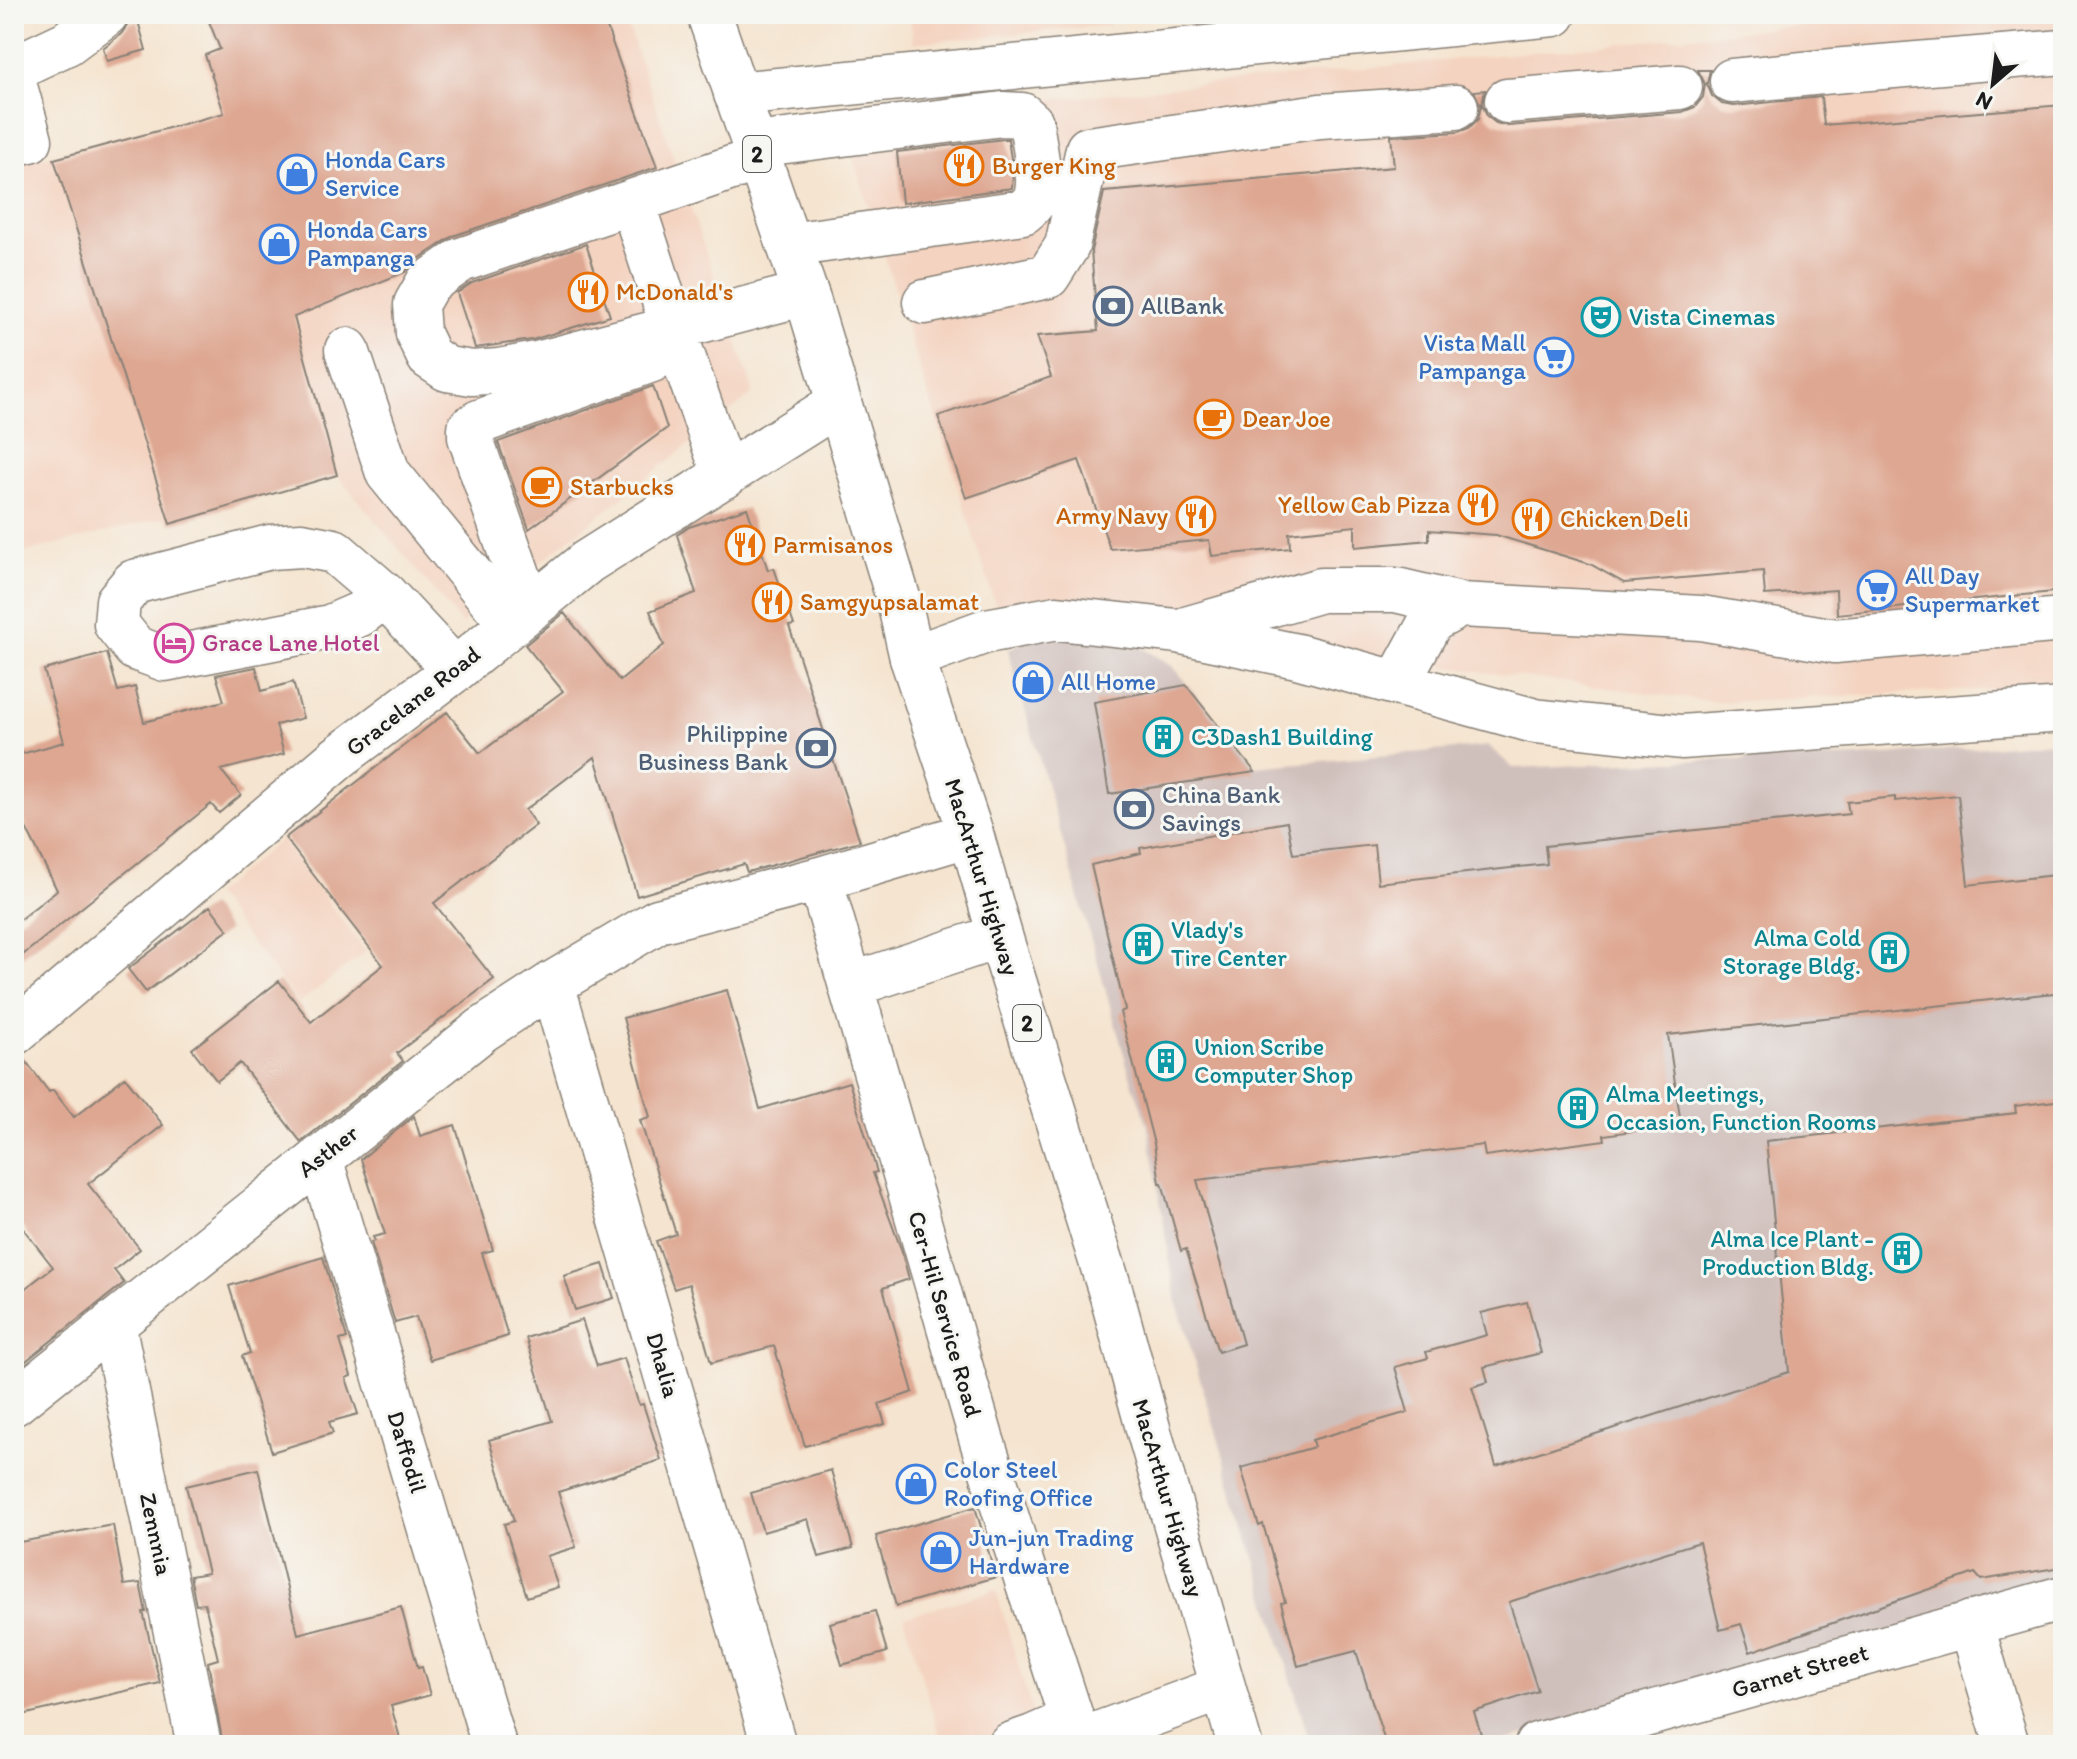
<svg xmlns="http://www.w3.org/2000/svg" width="2077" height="1759" viewBox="0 0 2077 1759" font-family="Itim,sans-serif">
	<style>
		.built { fill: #f4d3c0 }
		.industrial { fill: #d0c0bc }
		.building { fill: #dea792 }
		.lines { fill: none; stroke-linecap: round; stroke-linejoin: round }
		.minor-casing { stroke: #888076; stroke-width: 47 }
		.highway-casing { stroke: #888076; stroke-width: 47 }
		.minor { stroke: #fff; stroke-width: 44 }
		.highway { stroke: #fff; stroke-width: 44 }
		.labels { text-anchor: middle; stroke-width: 6; stroke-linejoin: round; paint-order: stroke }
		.shield { fill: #f6f6f2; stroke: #5d5d5c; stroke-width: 2 }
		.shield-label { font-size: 22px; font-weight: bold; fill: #1c1c1c }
		.shop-label { font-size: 24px; fill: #366cbe; stroke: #f6f6f2; text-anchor: start }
		.food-label { font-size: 24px; fill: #c56008; stroke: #f6f6f2; text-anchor: start }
		.service-label { font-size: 24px; fill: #4e5e75; stroke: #f6f6f2; text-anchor: start }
		.culture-label { font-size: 24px; fill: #0d838f; stroke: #f6f6f2; text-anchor: start }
		.hotel-label { font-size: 24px; fill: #b23c85; stroke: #f6f6f2; text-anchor: start }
		.street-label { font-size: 24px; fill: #1c1c1c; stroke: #f6f6f2 }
	</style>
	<rect width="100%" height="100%" fill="#f6f6f2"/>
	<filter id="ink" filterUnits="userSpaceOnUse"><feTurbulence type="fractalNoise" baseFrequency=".0125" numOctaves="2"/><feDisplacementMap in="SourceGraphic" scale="16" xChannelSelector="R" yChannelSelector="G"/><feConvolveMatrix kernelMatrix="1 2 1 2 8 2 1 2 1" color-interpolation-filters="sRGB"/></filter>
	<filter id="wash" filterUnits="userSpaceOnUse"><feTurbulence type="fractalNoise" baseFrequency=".006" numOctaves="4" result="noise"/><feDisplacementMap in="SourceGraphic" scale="32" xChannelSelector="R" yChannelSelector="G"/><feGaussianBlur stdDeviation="1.8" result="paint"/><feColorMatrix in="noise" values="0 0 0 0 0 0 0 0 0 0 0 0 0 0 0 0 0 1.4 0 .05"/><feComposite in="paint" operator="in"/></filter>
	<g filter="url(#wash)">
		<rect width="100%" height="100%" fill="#f5e4cf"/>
		<path class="built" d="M303,14H624L754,393L462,624L337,475L14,555V166L219,110L202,54Z
			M910,14H1109L1110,25L913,43Z
			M1917,14H2063V686L1717,702L1477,671L995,604L841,120Z
			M281,839L366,952L299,1003L214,895Z
			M996,1590L1036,1724L964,1745H942L904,1617Z"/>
		<path class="industrial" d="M1122,636L1172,666L1256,767L1489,746L1513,768L1674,761L1858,757L2063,741V1578L1992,1601L1490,1745H1311L1177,1303L1147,1123L1132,1082L1008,650L1028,639Z"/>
		<g id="blocks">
			<path class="building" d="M206,14H602L657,167L453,236L414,262L405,272L294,317L337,475L170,524L54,159L224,113L205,55L220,49Z
				M138,21L146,50L107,61L103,48L121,34L129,23Z
				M1698,70H1710L1707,84L1712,96L1722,104L1734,106L1821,97L1824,125L2063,105V591L1837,614L1836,590L1765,595L1763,571L1624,583L1590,564L1496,535L1429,530V540L1355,547V526L1289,533L1290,548L1212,556L1209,540L1110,549L1079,460L966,498L938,416L1051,377L1037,336L1098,331L1091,251L1104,192L1394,167L1391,136L1458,132L1469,128L1478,119L1481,106L1474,91L1485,90L1482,104L1487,116L1496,123L1508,126L1682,112L1695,107L1703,97L1705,84Z
				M1004,139H1008L1013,172L1012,188L902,203L897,152Z
				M586,244L610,316L532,340L475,348L457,293L472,283Z
				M653,386L667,428L529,529L498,442Z
				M747,508L768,570L774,568L794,625L789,626L860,841L747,872L744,864L637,896L595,757L525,810L536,825L434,903L494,979L397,1053L403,1061L301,1142L240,1063L217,1081L192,1049L279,981L311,1022L383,965L285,838L447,712L480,753L563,691L525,645L564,613L620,681L664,645L650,611L696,593L677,535L689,527Z
				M107,653L118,691L135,687L144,722L224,701L216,675L256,667L262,691L293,682L303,718L276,725L284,754L221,770L241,795L219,813L211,804L14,962V924L57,890L14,804V756L64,742L44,670Z
				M1186,685L1255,772L1109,794L1094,702Z
				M1958,795L1968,885L2063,874V992L1668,1035L1681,1124L1604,1135L1605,1140L1485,1156L1483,1145L1197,1180L1243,1344L1218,1352L1186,1249L1181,1251L1162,1183H1160L1154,1144L1120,1012L1125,1010L1091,865L1141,853L1140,848L1287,822L1293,854L1374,845L1378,883L1547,864L1545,846L1849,814L1847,802L1895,797V801Z
				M210,906L228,930L146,992L128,969Z
				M727,990L760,1109L849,1082L877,1172L873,1173L901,1249L909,1279L883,1288L913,1392L879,1404L885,1424L805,1446L774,1346L711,1363L689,1284L674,1289L656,1241L676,1234L640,1120L650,1117L623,1018Z
				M22,1056L49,1092L53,1090L74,1117L125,1077L163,1125L88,1184L140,1249L114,1270L124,1283L17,1368L14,1364V1297L53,1267L14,1217V1057Z
				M2063,1100V1567L1981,1580L1975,1573L1750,1652L1741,1624L1720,1630L1699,1542L1509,1602L1538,1691L1474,1712L1481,1734L1438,1745H1386L1356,1651L1298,1666L1281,1603L1285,1602L1263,1524L1259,1526L1241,1468L1314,1447L1312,1440L1408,1412L1395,1367L1428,1358L1426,1352L1487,1335L1481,1313L1527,1302L1541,1353L1484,1367L1488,1382L1472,1387L1496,1466L1789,1372L1766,1141L2016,1113L2015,1106Z
				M414,1116L420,1136L455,1125L493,1250L482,1253L508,1336L430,1360L416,1317L395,1323L371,1242L375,1241L373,1237L385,1234L361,1159Z
				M323,1257L347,1338L340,1340L351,1376L346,1378L358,1414L329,1422L333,1433L272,1452L242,1356L250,1353L229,1286Z
				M603,1264L614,1298L575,1310L564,1276Z
				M582,1320L597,1366L624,1358L639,1405L643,1404L661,1460L558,1492L576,1547L547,1556L558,1587L527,1597L504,1524L514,1521L489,1440L552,1421L526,1338Z
				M258,1469L298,1634L401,1607L418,1668L422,1667L430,1695L391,1706L402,1745H223L208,1662L218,1659L205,1604L196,1605L190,1576L208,1573L186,1486Z
				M831,1470L853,1548L819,1557L808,1519L763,1532L751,1493Z
				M975,1507L996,1577L896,1606L876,1536Z
				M113,1525L124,1585L140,1583L146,1612H143L160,1683L14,1717V1543Z
				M875,1611L887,1652L842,1665L830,1623Z"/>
		</g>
	</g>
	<g filter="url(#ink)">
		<use href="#blocks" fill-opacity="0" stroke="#888076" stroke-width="2"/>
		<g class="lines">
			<g class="minor-casing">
				<path id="minor" d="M14,68L67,43L106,14
					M1732,81L1833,71L2063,52
					M14,83L30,140L14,144
					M736,94L1554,14
					M1507,101L1680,87
					M754,145L1003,114L1022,115L1031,123C1034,143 1042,178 1036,197C1033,204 1028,208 1023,212L789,245
					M758,159L461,260L428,283L416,304L418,334L429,357L447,369L472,373L499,371L537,364L806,293
					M632,202L673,328L725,476
					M925,302L1048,276L1067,246L1088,149L1320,116L1456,107
					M347,350L388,473L511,624
					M385,595L360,614L330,627L165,659L135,648L116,624L118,601L134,582L270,547L302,545L334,551L385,595L455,670
					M530,609L470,437V428L479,422L652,360
					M1186,629L1321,590H1396L1460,605
					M912,658L986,631L1057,618L1177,631L1297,656L1535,721L1681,737L2063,710
					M1397,683L1431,621L1460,605L1701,618L1835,641L2063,620
					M820,879L982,1441L1080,1745
					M552,984L774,1745
					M851,985L1000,936
					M14,1033L339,757L455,670L587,562L839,403
					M320,1158L494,1745
					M113,1323L199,1745
					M14,1403L482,1030L552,984L658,921L820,879L971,834
					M1971,1623L2007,1745
					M1079,1741L1223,1688
					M1010,1745L1033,1737L1072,1720
					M1537,1745L2063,1598"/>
			</g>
			<g class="highway-casing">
				<path id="highway" d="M709,14L809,303L899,601L912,658L971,834L1000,936L1112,1296L1149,1432L1240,1745"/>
			</g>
			<use href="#minor" class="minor"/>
			<use href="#highway" class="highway"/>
		</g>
	</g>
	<defs>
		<g id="restaurant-ring" transform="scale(2)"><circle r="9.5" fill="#f6f6f2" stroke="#e8710a" stroke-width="1.5"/><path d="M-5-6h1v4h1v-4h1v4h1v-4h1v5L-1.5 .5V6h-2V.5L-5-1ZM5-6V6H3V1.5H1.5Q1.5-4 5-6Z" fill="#e8710a"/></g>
		<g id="shop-ring" transform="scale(2)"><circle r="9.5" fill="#f6f6f2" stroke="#3f7fe0" stroke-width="1.5"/><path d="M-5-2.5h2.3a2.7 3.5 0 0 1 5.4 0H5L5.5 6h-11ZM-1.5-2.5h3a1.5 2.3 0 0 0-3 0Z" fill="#3f7fe0"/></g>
		<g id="bank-ring" transform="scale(2)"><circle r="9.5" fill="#f6f6f2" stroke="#5c6f8a" stroke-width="1.5"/><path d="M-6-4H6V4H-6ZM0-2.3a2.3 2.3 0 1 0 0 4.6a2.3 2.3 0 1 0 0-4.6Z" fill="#5c6f8a"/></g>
		<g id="theatre-ring" transform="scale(2)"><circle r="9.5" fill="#f6f6f2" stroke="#0f9aa8" stroke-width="1.5"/><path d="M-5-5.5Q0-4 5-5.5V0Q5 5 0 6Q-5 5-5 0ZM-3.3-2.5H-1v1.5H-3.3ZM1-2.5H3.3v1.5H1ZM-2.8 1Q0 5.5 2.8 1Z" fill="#0f9aa8"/></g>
		<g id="supermarket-ring" transform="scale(2)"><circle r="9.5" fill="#f6f6f2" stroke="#3f7fe0" stroke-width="1.5"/><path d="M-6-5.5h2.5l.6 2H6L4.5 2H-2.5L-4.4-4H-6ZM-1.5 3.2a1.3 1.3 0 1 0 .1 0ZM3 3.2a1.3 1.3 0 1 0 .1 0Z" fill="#3f7fe0"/></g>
		<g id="cafe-ring" transform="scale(2)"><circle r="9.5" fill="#f6f6f2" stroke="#e8710a" stroke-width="1.5"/><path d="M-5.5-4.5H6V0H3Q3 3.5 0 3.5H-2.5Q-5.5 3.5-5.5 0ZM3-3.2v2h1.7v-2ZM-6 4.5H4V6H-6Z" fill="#e8710a"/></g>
		<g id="hotel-ring" transform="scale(2)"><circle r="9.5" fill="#f6f6f2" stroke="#d1479c" stroke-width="1.5"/><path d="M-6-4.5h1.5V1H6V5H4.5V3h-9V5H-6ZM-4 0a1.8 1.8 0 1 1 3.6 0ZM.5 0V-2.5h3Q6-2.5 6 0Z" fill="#d1479c"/></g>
		<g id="building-ring" transform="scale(2)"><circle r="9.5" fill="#f6f6f2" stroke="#0f9aa8" stroke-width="1.5"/><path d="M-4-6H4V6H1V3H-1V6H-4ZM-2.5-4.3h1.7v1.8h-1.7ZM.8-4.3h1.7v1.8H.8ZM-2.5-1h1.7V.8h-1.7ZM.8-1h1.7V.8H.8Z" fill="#0f9aa8"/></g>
	</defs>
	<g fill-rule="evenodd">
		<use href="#restaurant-ring" x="964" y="166"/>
		<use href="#shop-ring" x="297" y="174"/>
		<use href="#shop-ring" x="279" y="244"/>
		<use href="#restaurant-ring" x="588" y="292"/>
		<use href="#bank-ring" x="1113" y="306"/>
		<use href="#theatre-ring" x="1601" y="317"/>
		<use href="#supermarket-ring" x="1554" y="357"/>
		<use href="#cafe-ring" x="1214" y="419"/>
		<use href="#cafe-ring" x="542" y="487"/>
		<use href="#restaurant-ring" x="1478" y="505"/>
		<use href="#restaurant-ring" x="1196" y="516"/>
		<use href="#restaurant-ring" x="1532" y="519"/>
		<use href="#restaurant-ring" x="745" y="545"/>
		<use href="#supermarket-ring" x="1877" y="590"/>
		<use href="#restaurant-ring" x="772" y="602"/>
		<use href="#hotel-ring" x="174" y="643"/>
		<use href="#shop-ring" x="1033" y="682"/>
		<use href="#building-ring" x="1163" y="737"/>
		<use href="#bank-ring" x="816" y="748"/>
		<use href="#bank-ring" x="1134" y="809"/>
		<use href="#building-ring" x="1143" y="944"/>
		<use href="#building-ring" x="1889" y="952"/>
		<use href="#building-ring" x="1166" y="1061"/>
		<use href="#building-ring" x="1578" y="1108"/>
		<use href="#building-ring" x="1902" y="1253"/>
		<use href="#shop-ring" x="916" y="1484"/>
		<use href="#shop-ring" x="941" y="1552"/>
	</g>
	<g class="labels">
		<g class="shield">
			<rect x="743" y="136" width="28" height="36" rx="6"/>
			<rect x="1013" y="1005" width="28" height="36" rx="6"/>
		</g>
		<g class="shield-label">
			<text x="757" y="162">2</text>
			<text x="1027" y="1031">2</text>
		</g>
		<g class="shop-label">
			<text x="325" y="168">Honda Cars<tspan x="325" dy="28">Service</tspan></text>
			<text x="307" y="238">Honda Cars<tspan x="307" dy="28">Pampanga</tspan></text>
			<text x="1526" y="351" text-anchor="end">Vista Mall<tspan x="1526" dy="28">Pampanga</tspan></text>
			<text x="1905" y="584">All Day<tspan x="1905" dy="28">Supermarket</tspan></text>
			<text x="1061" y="690">All Home</text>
			<text x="944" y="1478">Color Steel<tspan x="944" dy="28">Roofing Office</tspan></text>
			<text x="969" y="1546">Jun-jun Trading<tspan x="969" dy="28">Hardware</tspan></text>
		</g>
		<g class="food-label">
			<text x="992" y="174">Burger King</text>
			<text x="616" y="300">McDonald's</text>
			<text x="1242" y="427">Dear Joe</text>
			<text x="570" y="495">Starbucks</text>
			<text x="1450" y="513" text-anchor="end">Yellow Cab Pizza</text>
			<text x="1168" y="524" text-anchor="end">Army Navy</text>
			<text x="1560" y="527">Chicken Deli</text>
			<text x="773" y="553">Parmisanos</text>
			<text x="800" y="610">Samgyupsalamat</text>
		</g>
		<g class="service-label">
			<text x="1141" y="314">AllBank</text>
			<text x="788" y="742" text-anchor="end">Philippine<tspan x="788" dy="28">Business Bank</tspan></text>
			<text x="1162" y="803">China Bank<tspan x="1162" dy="28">Savings</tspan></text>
		</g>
		<g class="culture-label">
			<text x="1629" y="325">Vista Cinemas</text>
			<text x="1191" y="745">C3Dash1 Building</text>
			<text x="1171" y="938">Vlady's<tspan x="1171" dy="28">Tire Center</tspan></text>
			<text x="1861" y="946" text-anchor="end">Alma Cold<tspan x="1861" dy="28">Storage Bldg.</tspan></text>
			<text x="1194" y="1055">Union Scribe<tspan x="1194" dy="28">Computer Shop</tspan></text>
			<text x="1606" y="1102">Alma Meetings,<tspan x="1606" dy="28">Occasion, Function Rooms</tspan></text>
			<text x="1874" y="1247" text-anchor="end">Alma Ice Plant -<tspan x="1874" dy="28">Production Bldg.</tspan></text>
		</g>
		<g class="hotel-label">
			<text x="202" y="651">Grace Lane Hotel</text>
		</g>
		<g class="street-label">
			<text transform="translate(413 701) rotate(-38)" y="8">Gracelane Road</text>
			<text transform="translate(982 877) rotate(73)" y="8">MacArthur Highway</text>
			<text transform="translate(328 1151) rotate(-38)" y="8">Asther</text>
			<text transform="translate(945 1314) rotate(74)" y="8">Cer-Hil Service Road</text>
			<text transform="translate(663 1365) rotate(74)" y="8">Dhalia</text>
			<text transform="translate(407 1452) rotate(73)" y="8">Daffodil</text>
			<text transform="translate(1168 1498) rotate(74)" y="8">MacArthur Highway</text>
			<text transform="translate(156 1534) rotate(78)" y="8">Zennnia</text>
			<text transform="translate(1800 1671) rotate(-16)" y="8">Garnet Street</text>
		</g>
	</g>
	<rect width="2077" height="1759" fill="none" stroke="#f6f6f2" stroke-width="48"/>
	<g transform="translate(1993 84) rotate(208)" stroke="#f6f6f2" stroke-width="6" paint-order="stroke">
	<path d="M0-6L14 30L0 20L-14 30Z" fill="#1c1c1c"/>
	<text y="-12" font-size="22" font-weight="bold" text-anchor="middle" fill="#1c1c1c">N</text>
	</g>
</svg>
